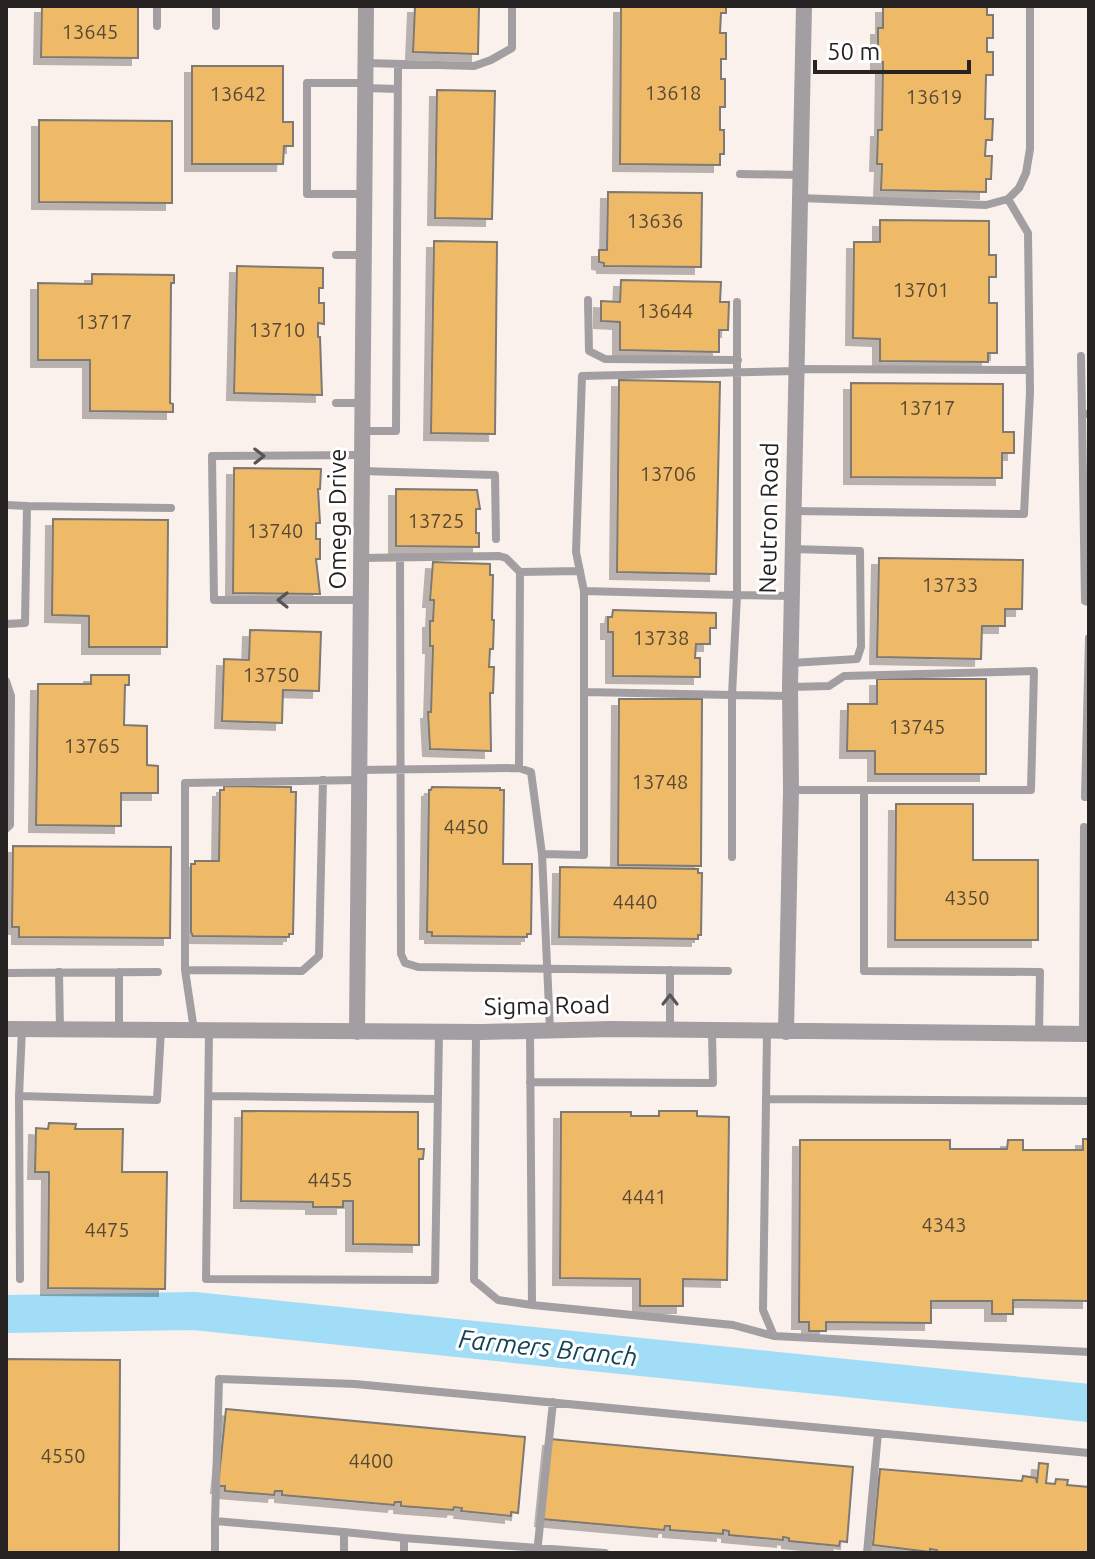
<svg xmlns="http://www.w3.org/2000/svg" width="1095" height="1559" viewBox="0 0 1095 1559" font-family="Ubuntu,sans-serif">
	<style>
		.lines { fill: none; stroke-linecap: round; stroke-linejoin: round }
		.river { stroke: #a2ddf7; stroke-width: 38 }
		.building { fill: #efba68; stroke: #7e7972; stroke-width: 2; filter: url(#shadow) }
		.lane { stroke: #a29ea1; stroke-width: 8 }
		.street { stroke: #a29ea1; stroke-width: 16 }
		.oneway { stroke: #585455 }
		.labels { text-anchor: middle; stroke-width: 6; stroke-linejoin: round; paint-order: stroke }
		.number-label { font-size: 20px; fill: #594934 }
		.street-label { font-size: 24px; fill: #272322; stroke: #fff }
		.water-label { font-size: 26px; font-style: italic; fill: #154557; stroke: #fff }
	</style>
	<defs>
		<filter id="shadow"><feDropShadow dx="-7" dy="7" stdDeviation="0" flood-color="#0004"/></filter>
	</defs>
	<rect width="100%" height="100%" fill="#fbf1ec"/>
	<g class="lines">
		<path class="river" d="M6,1314L194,1311L1089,1403"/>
	</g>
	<path class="building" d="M42,6H138V58L41,57Z
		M415,6H479L478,54L413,52Z
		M621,6H726V13H721L720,33H726V59H721V79H725V107H720V130H724V154H720V165L620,164Z
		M883,6H987V15H993V38H987V52H993V75H986L985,119H993L992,140H986L985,156H992L991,179H986V192L881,190L882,164H877L878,130H882L883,62H878V28H883Z
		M192,66H283V122H293V146H284L283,164H192Z
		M437,90L495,91L492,219L435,218Z
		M39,120L172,121V203L39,202Z
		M608,192L702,193L701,267L604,266V263L599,262V250H607Z
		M880,220L989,221V255H996V277H989V303H997V353H988V362L880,361V339L853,338L854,242H880Z
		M434,241L497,242L495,434L431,433Z
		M237,266L323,268V288H319V303H324V324L318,323V337H320L322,395L234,393Z
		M92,274L174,275V283H171L170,403L173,404V412L90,411V360H38V283L92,284Z
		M621,280L721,282L720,302H729L728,330H719V352L620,350V322L601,321V301L620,302Z
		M619,380L720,382L716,574L617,572Z
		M851,383L1003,384V432H1014V453H1002V478L851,477Z
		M234,468L321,469L320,489H318L320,523H316V539H320V559H316L320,594L233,593Z
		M396,489L477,490L480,509H476V533H479V547L396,546Z
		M53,519L168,520L167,647H89V616L52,615Z
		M879,558L1023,560L1022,609H1005V626H982L981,659L877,657Z
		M433,562L490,564V575H493L492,620H494L493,649H490L489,667H494L493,693H490L491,751L430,749L428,712H431L433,646H430V621H433L434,600H430Z
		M613,610L716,613V628H710V644H696L695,658H700V677L613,676V632H608V617H612Z
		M250,630L321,632L319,691L283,690L282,723L222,721L224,659L249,660Z
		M91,675H129V685H125L124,725L147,726V765L158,766V793H121V826L36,825L38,684H91Z
		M877,679H986V774H875V751H847L848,704H877Z
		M619,699H702L701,866L618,865Z
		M224,786L291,787V792H296L293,934H289V937L193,936L191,932V864H195V861H219L220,790H224Z
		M432,787L500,788V790H504L503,864H532L531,934H527V937L432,936V932H427L429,790H431Z
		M896,804H973V860H1038V940H895Z
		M13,846L171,847L170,938L19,937V927H12Z
		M560,867L698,869V873H702L701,935H698V939L559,937Z
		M242,1111L418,1112V1149H424L423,1159H419V1245L353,1244V1201H343V1207H313V1202L241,1201Z
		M659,1111H697V1116L729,1117L727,1280L683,1279V1306H640V1279L560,1278L561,1112H631V1116H659Z
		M49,1123L76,1124L75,1129H123L122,1172H167L165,1289L48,1288L49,1172H35L36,1128L48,1129Z
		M1083,1139H1089V1301L1013,1300V1314H992V1301H931V1323L826,1322V1331H809V1322H799L800,1140H950V1149H1007L1008,1140H1023V1150H1083Z
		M6,1359L120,1360L119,1553H6Z
		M226,1409L525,1437L518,1513L511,1512V1516L461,1511L462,1508L454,1507L453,1510L401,1506V1502H395L394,1505L282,1495V1491H275L274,1495L225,1491V1486H218Z
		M550,1439L853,1467L847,1542L840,1541L839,1546L789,1541V1538L783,1537V1540L729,1535V1531L723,1530V1534L670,1530V1526H665L664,1530L542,1519Z
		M1039,1463L1048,1464L1046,1483L1055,1484L1056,1479L1068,1480L1067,1485L1089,1487V1553H937V1550L930,1549V1552L873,1545L880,1469L1022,1481L1023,1476L1036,1478L1037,1483Z"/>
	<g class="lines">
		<path class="lane" d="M157,6V26
			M216,6V26
			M366,63L474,66L491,60L512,48V6
			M365,88L398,89
			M740,174L800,175
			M364,194H307V83H366
			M800,198L986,205L1008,199L1019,188L1026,173L1030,149V6
			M336,255H363
			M588,300L589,351L605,359L738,360
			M737,302V595L791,596
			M1081,356L1082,414H1089
			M796,369L1030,370
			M336,403H362
			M1082,414L1085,601L1089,602
			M362,431H396L398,64
			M362,471L495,475L496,539
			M6,505L27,506L25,623L6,624
			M27,506L171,508
			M794,511L1024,514L1030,393L1028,233L1008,199
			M400,557L401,954L405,963L418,967L728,971
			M361,558L499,556L506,558L520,572L519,768
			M520,572L580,571
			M584,591L576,552L582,376L796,371
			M360,600H214L212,456L362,455
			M1089,638L1085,797H1089
			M791,663L857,659L861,647L860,551L793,549
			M6,681L11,696L10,825L6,829
			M791,687L829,686L844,676L1034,671L1031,790H864
			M584,692V591L737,595L732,695L790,696
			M359,770L519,768L531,772L542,854
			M791,790H864V971L1040,972L1039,1033
			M185,970L302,971L319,956L323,780
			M670,970V1030
			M59,972L60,1029
			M119,972V1029
			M6,973L158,972
			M22,1029L19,1096L157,1100L161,1030
			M194,1030L185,970V783L359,780
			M550,1030L542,854L584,855V692L732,695V857
			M209,1031L206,1279L435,1280L439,1032
			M530,1031L532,1305L733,1325L774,1336
			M476,1032L474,1280L498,1300L532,1305
			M767,1032L763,1310L774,1336L1089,1352
			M1083,1034L1084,827
			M530,1082L713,1083L712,1031
			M19,1096L20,1279
			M209,1096L438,1099
			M766,1099L1089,1101
			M215,1521L219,1379L355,1384L1089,1453
			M404,1538L605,1553
			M215,1553V1521L344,1532
			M344,1553V1532L404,1538V1553
			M537,1553L553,1402
			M867,1553L878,1433"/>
		<path class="street" d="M6,1029L482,1032L611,1029L1089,1034
			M357,1032L366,6
			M786,1032L791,790L790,687L804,6"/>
	</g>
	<defs><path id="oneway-chevron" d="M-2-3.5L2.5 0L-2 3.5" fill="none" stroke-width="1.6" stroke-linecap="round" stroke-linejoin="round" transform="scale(2)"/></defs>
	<g class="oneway">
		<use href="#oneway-chevron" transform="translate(259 456) rotate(-1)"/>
		<use href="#oneway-chevron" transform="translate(283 600) rotate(180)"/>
		<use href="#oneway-chevron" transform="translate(670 1000) rotate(-90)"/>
	</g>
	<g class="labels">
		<g class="number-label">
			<text x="90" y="39">13645</text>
			<text x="673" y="100">13618</text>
			<text x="238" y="101">13642</text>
			<text x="934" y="104">13619</text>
			<text x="655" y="228">13636</text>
			<text x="921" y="297">13701</text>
			<text x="665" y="318">13644</text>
			<text x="104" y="329">13717</text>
			<text x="277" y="337">13710</text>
			<text x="927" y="415">13717</text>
			<text x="668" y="481">13706</text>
			<text x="436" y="528">13725</text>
			<text x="275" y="538">13740</text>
			<text x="950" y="592">13733</text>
			<text x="661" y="645">13738</text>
			<text x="271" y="682">13750</text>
			<text x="917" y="734">13745</text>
			<text x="92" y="753">13765</text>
			<text x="660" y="789">13748</text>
			<text x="466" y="834">4450</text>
			<text x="967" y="905">4350</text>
			<text x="635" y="909">4440</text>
			<text x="330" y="1187">4455</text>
			<text x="644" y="1204">4441</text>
			<text x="944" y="1232">4343</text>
			<text x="107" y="1237">4475</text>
			<text x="63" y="1463">4550</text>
			<text x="371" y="1468">4400</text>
		</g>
		<g class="street-label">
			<text transform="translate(769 518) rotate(-89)" y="8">Neutron Road</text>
			<text transform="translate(338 519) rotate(-90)" y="8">Omega Drive</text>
			<text transform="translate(547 1006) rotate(-1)" y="8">Sigma Road</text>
		</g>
		<g class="water-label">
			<text transform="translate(548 1348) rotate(6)" y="9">Farmers Branch</text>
		</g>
	</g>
	<rect width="1095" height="1559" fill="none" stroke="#272322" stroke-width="16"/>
	<path d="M815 60v12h154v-12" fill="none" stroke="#272322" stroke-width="4"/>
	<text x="827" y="60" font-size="24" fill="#272322" stroke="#ffffff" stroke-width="6" paint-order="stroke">50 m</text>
</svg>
